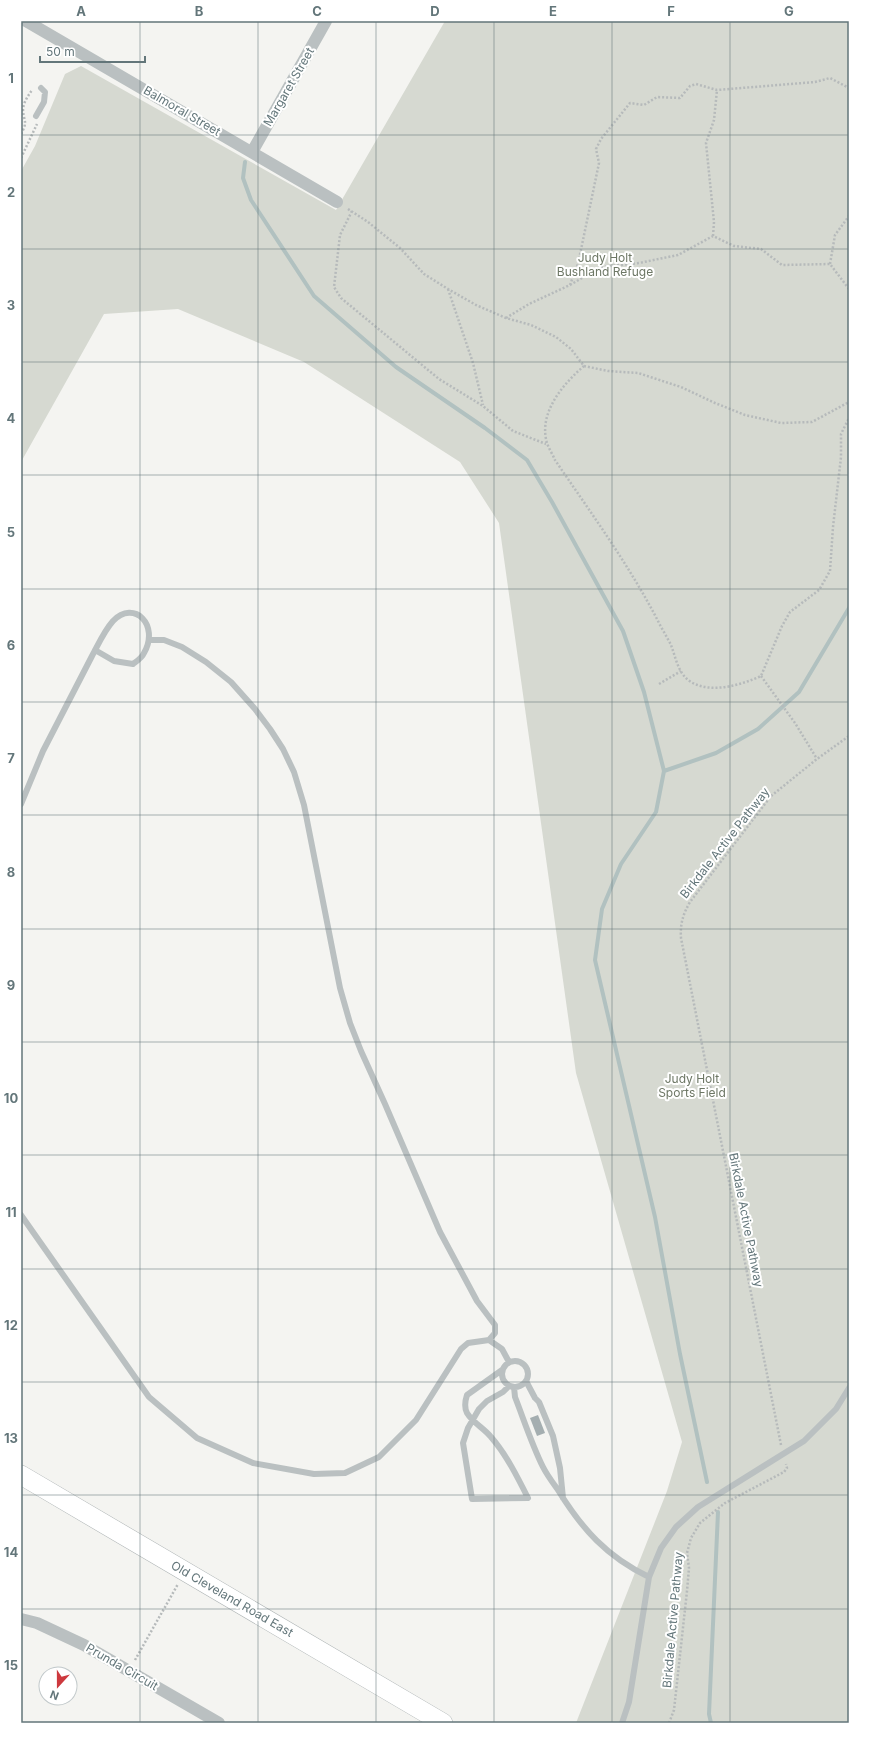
<svg xmlns="http://www.w3.org/2000/svg" width="870" height="1744" viewBox="0 0 870 1744" font-family="Inter,sans-serif">
	<style>
		.green { fill: #d6d9d1 }
		.lines { fill: none; stroke-linecap: round; stroke-linejoin: round }
		.stream { stroke: #b1c1c0; stroke-width: 4 }
		.building { fill: #a4aeb0 }
		.primary-casing { stroke: #aeb4b5; stroke-width: 20 }
		.path { stroke: #b6babb; stroke-width: 2.5; stroke-dasharray: 2 2; stroke-linecap: butt }
		.lane { stroke: #bac0c1; stroke-width: 6 }
		.street { stroke: #bac0c1; stroke-width: 12 }
		.primary { stroke: #fff; stroke-width: 19 }
		.grid { fill: none; stroke: #63767a; stroke-width: 1; stroke-opacity: 0.55 }
		.labels { text-anchor: middle; stroke-width: 4; stroke-linejoin: round; paint-order: stroke }
		.street-label { font-size: 12px; fill: #63767a; stroke: #fff }
		.park-label { font-size: 12px; fill: #6d7765; stroke: #fff }
		.neatline { fill: none; stroke: #63767a; stroke-width: 1.5 }
		.grid-label { font-size: 13px; text-anchor: middle; font-weight: bold; fill: #63767a }
	</style>
	<rect width="100%" height="100%" fill="#f4f4f1"/>
	<path class="green" d="M445,21H849V1723H576L667,1491L682,1442L576,1073L499,523L460,462L304,362L178,309L104,314L21,462V171L35,146L65,74L81,66L336,210Z"/>
	<g class="lines">
		<path class="stream" d="M245,162L243,178L251,200L314,296L396,367L485,428L527,460L552,502L623,631L644,692L664,771L656,812L621,864L602,909L595,960L655,1217L680,1354L707,1482
			M664,771L716,753L758,729L799,692L849,608
			M711,1723L709,1714L718,1512"/>
	</g>
	<path class="building" d="M538,1415L545,1433L537,1436L530,1418Z"/>
	<g class="lines">
		<g class="primary-casing">
			<path id="primary" d="M21,1475L443,1723"/>
		</g>
		<path class="path" d="M21,134C28,121 24,123 23,110C23,103 28,96 32,90
			M21,158L37,124
			M348,209L368,222L400,248L424,274L448,289L476,305L506,318L531,325L556,337L571,349L584,366L608,371L638,373L681,387L715,403L745,415L781,423L812,422L849,402
			M352,211L340,235L334,287L341,298L439,379L483,406L513,431L546,444
			M713,236L714,222L706,143L714,120L717,90
			M830,264L835,235L849,216
			M570,285L601,267L639,263L678,255L713,236L734,246L761,249L782,265L830,264L849,289
			M448,289L473,363L483,405
			M506,318L529,304L570,285L578,264L599,163L596,149L601,139L630,103L644,105L657,97L680,98L690,86L696,84L717,90L815,82L830,78L849,88
			M584,366C563,384 538,413 547,443C549,449 553,455 555,460C591,513 629,565 658,621C662,629 667,637 671,645C676,658 678,674 691,682C711,694 741,685 761,676L782,626L790,612L819,590L830,571L833,527L841,457V434L849,418
			M761,676L795,723L817,759
			M659,684L681,671
			M781,1445L681,938C680,924 683,914 690,902L771,796L817,759L849,736
			M135,1660L178,1584
			M669,1723L674,1710L687,1591L689,1568L687,1553L691,1538L700,1523L725,1503L784,1472L787,1468L786,1464"/>
		<path class="lane" d="M36,116L44,102L45,92L41,88
			M150,640H164L182,647L206,662L231,682L255,709L270,729L283,749L294,772L304,805L340,988L350,1023L361,1051L385,1104L440,1232L477,1301L495,1325V1333L489,1340
			M21,804L43,751L92,656C98,645 104,631 113,621C134,599 160,625 144,653C142,658 137,661 133,664L114,661L95,650
			M21,1215L149,1397L197,1438L253,1463L314,1474L345,1473L379,1457L416,1420L461,1349L468,1343L489,1340L502,1349L509,1362
			M502 1374a13 13 0 1 1 26 0a13 13 0 1 1-26 0Z
			M502,1370L467,1395C465,1401 464,1407 467,1413C473,1423 484,1428 491,1437C506,1454 518,1478 528,1498L472,1499L463,1443L468,1428L479,1409L487,1401L503,1392L509,1386
			M526,1381L535,1398L539,1402L553,1436L560,1468L563,1498
			M514,1387L515,1397C524,1420 532,1445 543,1467C547,1475 553,1483 558,1490C582,1529 607,1557 649,1577
			M622,1723L629,1702L649,1577L661,1548L676,1527L698,1507L804,1441L836,1409L849,1388"/>
		<path class="street" d="M26,21L337,202
			M252,152L326,21
			M21,1619L37,1623L84,1645L219,1723"/>
		<use href="#primary" class="primary"/>
	</g>
	<path class="grid" d="M140,21V1723M258,21V1723M376,21V1723M494,21V1723M612,21V1723M730,21V1723M21,135H849M21,249H849M21,362H849M21,475H849M21,589H849M21,702H849M21,815H849M21,929H849M21,1042H849M21,1155H849M21,1269H849M21,1382H849M21,1495H849M21,1609H849"/>
	<g class="labels">
		<g class="street-label">
			<text transform="translate(289 87) rotate(-60)" y="4">Margaret Street</text>
			<text transform="translate(182 111) rotate(30)" y="4">Balmoral Street</text>
			<text transform="translate(725 843) rotate(-52)" y="4">Birkdale Active Pathway</text>
			<text transform="translate(746 1220) rotate(79)" y="4">Birkdale Active Pathway</text>
			<text transform="translate(232 1599) rotate(30)" y="4">Old Cleveland Road East</text>
			<text transform="translate(673 1620) rotate(-85)" y="4">Birkdale Active Pathway</text>
			<text transform="translate(122 1667) rotate(30)" y="4">Prunda Circuit</text>
		</g>
		<g class="park-label">
			<text x="605" y="262">Judy Holt<tspan x="605" dy="14">Bushland Refuge</tspan></text>
			<text x="692" y="1083">Judy Holt<tspan x="692" dy="14">Sports Field</tspan></text>
		</g>
	</g>
	<rect width="870" height="1744" fill="none" stroke="#ffffff" stroke-width="44"/>
	<g transform="translate(58 1686) rotate(201)"><circle r="19" fill="#ffffff" stroke="#c1c8ca"/>
	<path d="M0-3L7 15L0 10L-7 15Z" fill="#cd393e"/>
	<text y="-6" font-size="11" font-weight="bold" text-anchor="middle" fill="#63767a">N</text>
	</g>
	<path d="M40 56v6h105v-6" fill="none" stroke="#63767a" stroke-width="2"/>
	<text x="46" y="56" font-size="12" fill="#63767a" stroke="#ffffff" stroke-width="3" paint-order="stroke">50 m</text>
	<rect x="22" y="22" width="826" height="1700" class="neatline"/>
	<g class="grid-label">
		<text x="81" y="16">A</text>
		<text x="199" y="16">B</text>
		<text x="317" y="16">C</text>
		<text x="435" y="16">D</text>
		<text x="553" y="16">E</text>
		<text x="671" y="16">F</text>
		<text x="789" y="16">G</text>
		<text x="11" y="83">1</text>
		<text x="11" y="197">2</text>
		<text x="11" y="310">3</text>
		<text x="11" y="423">4</text>
		<text x="11" y="537">5</text>
		<text x="11" y="650">6</text>
		<text x="11" y="763">7</text>
		<text x="11" y="877">8</text>
		<text x="11" y="990">9</text>
		<text x="11" y="1103">10</text>
		<text x="11" y="1217">11</text>
		<text x="11" y="1330">12</text>
		<text x="11" y="1443">13</text>
		<text x="11" y="1557">14</text>
		<text x="11" y="1670">15</text>
	</g>
</svg>
